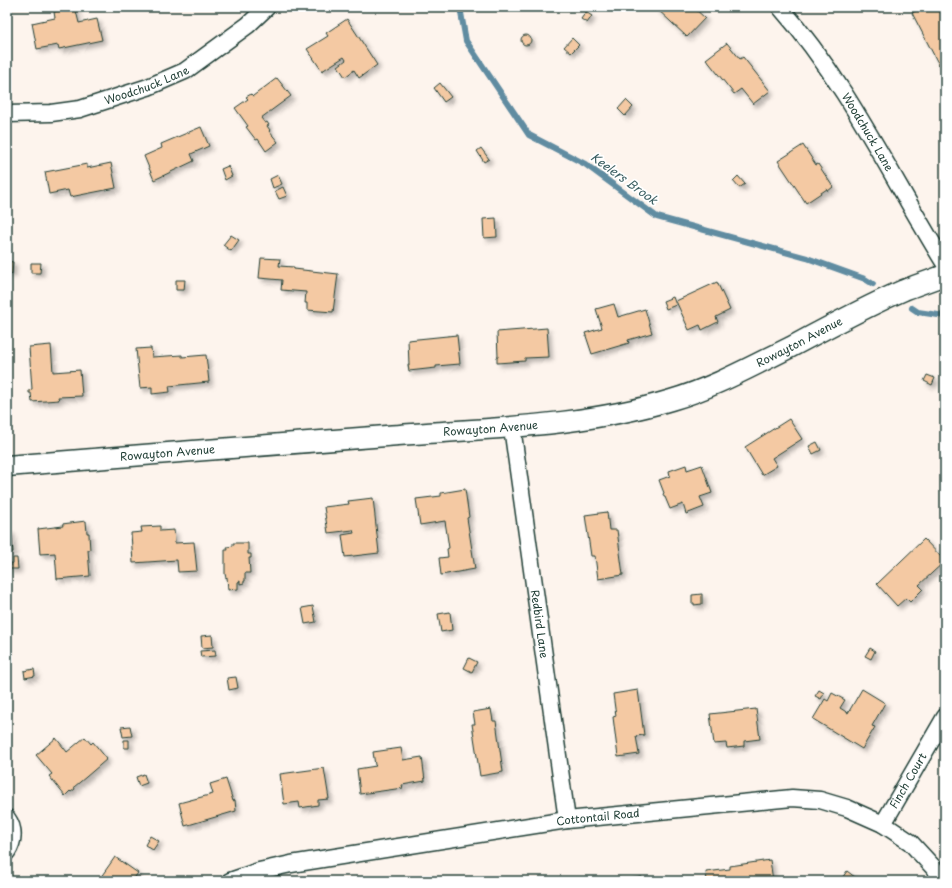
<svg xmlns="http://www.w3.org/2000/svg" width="952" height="888" viewBox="0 0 952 888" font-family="'Playpen Sans',sans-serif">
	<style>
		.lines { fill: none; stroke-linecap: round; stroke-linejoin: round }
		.stream { stroke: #608ca1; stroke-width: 6 }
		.building { fill: #f4c9a3; stroke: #1f3d34; filter: url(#shadow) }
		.minor-casing { stroke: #1f3d34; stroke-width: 19 }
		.tertiary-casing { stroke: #1f3d34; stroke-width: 23 }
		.minor { stroke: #fff; stroke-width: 16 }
		.tertiary { stroke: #fff; stroke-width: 20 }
		.labels { text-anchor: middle; stroke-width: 3.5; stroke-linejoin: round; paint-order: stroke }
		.street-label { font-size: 11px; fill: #1f3d34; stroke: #fff }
		.water-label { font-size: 12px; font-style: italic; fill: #3a5e61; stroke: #fff }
	</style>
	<defs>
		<filter id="shadow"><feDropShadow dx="3.5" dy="3.5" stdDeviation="2" flood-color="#0004"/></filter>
	</defs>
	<rect width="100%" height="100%" fill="#fdf4ed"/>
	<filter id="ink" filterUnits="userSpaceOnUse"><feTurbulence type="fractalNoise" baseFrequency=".025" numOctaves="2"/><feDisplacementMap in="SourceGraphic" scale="8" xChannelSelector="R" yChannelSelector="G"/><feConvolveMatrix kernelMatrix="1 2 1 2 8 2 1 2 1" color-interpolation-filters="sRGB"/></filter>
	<g filter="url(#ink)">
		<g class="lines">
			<path class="stream" d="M462,7L461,13L466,41L529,135L585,164L657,217L807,258L865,279L873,284
				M912,308L918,312L945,316"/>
		</g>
		<path class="building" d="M75,7L79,23L97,19L102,40L59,49L58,45L37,49L32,23L55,18L54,12Z
			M655,7H693L705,18L687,37Z
			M923,7H940L945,17V62L939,65L912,13Z
			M586,12L592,16L587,23L581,19Z
			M347,19L377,65L359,78L354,70L345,77L338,66L346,60L344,57L322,71L307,49L328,36L326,33Z
			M521 40a5 5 0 1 1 10 0a5 5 0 1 1-10 0Z
			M572,38L579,45L571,53L564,47Z
			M727,43L740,59L743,57L770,91L753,104L741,89L734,94L706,59Z
			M277,78L291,96L261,118L265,123L267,122L269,125L267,126L270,130L269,131L278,142L266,151L258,139L256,140L246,127L248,126L235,108L248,99L246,97L251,94L253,96Z
			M440,83L451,97L444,102L434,88Z
			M626,100L633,107L625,116L618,109Z
			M201,127L209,146L191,154L194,161L154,180L144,156L162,148L161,144Z
			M803,145L816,165L818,164L833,187L828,191L827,189L806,203L778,161Z
			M481,148L489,159L484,162L477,151Z
			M111,163L116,188L70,197L68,190L49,194L45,172L87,164V168Z
			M228,166L232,176L225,180L221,169Z
			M278,175L282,184L273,188L270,179Z
			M738,176L745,184L739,188L733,181Z
			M283,187L287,196L279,199L275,191Z
			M496,218L497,237L484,238L483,219Z
			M231,235L239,240L231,251L223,245Z
			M261,258L280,259L279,266L294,267V269L338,274L333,312L307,310V303H305L306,292L281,290L282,280L259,278Z
			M7,261L13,262L12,274L7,273Z
			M31,263H41L40,273H31Z
			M176,280H185L184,290H176Z
			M717,282L730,310L716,317L718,322L702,330L700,325L689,330L676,301Z
			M673,297L676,305L666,309L663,301Z
			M614,304L618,317L645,309L652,333L628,340L629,343L592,354L585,333L602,328L596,309Z
			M547,328L549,357L525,358V361L497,363V357H498L497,332Z
			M457,335L460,364L436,366V368L409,371L408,365H409L408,340Z
			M51,345L53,372L80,370L82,396L58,397L59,400L32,402L31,393H29V390L32,389L29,347Z
			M151,348L152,357L182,355V357L206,355L209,382L169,386L170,392L152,394V387L140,388L136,349Z
			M927,375L935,378L932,385L924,381Z
			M789,419L802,439L772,458L777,466L762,475L745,447Z
			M817,442L821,450L813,454L809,446Z
			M686,465L687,470L702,465L712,493L700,497L704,507L686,514L683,504L670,509L665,497H664L663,494L664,493L659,480L670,476L669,471Z
			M465,489L469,517L467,518L475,569L441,575L439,558L448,557L447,549L449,548L445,521L420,525L416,499L441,496V493Z
			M373,498L379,553L345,557L342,535L354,533L353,530L328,533L324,507L349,504L348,501Z
			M607,512L609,530H617L623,575L598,579L595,556H591L585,515Z
			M86,521L87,533H89V535L90,550H88L90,576L57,579L55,553L40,554L38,529L63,526L62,524Z
			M160,526V531L174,530L175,543L194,542L197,571L178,572L177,560L133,563L131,533L142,532L141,527Z
			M7,531H11L13,552L7,553Z
			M924,539L945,561L919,585L923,589L910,602L906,598L897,606L877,584Z
			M233,543H248V554H251V558H249L250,573H245V581H244V583L240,584V581L238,582V589L228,590L227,577L226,578L225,574V550H228L227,547L233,546Z
			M13,558H17L18,569H7V566H11V563H13Z
			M702,594V604L694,605V603H692V595Z
			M313,606L316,622L305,624L302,608Z
			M450,612L452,630L441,632L438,614Z
			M212,635L213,647L202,648L201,636Z
			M870,648L875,651L871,659L865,656Z
			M215,650L216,656L201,657L200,651Z
			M469,658L477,662L472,672L464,668Z
			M34,669L35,676L25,678L24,671Z
			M236,677L238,688L229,690L227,678Z
			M862,689L885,703L872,726L875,727L862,749L813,719L825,699L828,701L832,693L845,700L840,708L848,713Z
			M638,690L644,735L636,736L639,754L618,757L613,717L616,716L613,694Z
			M819,690L824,693L821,699L815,696Z
			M491,709L493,721H496L503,772L480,776L472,724H475L473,712Z
			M756,709L760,739L744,741V746L727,748L726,743L714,744L710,714Z
			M130,726L132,736L123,737L121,727Z
			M85,737L91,744L93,742L107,759L86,777L74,787L75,789L71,792L70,791L65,796L49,776L52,774L36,755L56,738L67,752Z
			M124,740H129V748H124Z
			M401,748L403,760L422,757L425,781L402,785L403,788L360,794L357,769L376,766L375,765L373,752Z
			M324,768L329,799L318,800V805L300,808L299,802L284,804L280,774Z
			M144,774L147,783L139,786L136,777Z
			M226,779L233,801L235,800L236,811L185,826L179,803L213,794L210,784Z
			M150,836L159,841L153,850L145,845Z
			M115,857L138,873L132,881H98Z
			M770,860L773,881H707L706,872L730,869V866Z
			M847,871L860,881H840Z
			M642,877L643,881H600L621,878V880Z"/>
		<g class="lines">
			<g class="minor-casing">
				<g id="minor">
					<path id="s1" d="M780,7C848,84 891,177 945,264"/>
					<path id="s2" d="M7,114L51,113L80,109L148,87L185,71L248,25L267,7"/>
					<path id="s3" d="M512,427L567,820"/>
					<path d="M7,818C15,829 14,841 7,852"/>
					<path id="s4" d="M883,824L945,717"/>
					<path id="s5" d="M230,881L259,871L291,864L567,820L792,798L820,800L847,808L883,824L910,842L933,867L943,881"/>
				</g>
			</g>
			<g class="tertiary-casing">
				<g id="tertiary">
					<path id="s6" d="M7,466C133,456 260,445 386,436C481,428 579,428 671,400C713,388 752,366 791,347C828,327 865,307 904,290C917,285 931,280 945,275"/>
				</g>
			</g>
			<use href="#minor" class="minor"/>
			<use href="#tertiary" class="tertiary"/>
		</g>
	</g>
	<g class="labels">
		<g class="street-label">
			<text dy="4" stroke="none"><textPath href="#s2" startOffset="144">Woodchuck Lane</textPath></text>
			<text dy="4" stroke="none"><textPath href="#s1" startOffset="153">Woodchuck Lane</textPath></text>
			<text dy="4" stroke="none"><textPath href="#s6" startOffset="809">Rowayton Avenue</textPath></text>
			<text dy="4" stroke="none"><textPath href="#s6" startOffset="485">Rowayton Avenue</textPath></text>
			<text dy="4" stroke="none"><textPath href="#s6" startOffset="161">Rowayton Avenue</textPath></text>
			<text dy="4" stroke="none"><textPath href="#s3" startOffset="199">Redbird Lane</textPath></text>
			<text dy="4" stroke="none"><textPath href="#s4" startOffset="50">Finch Court</textPath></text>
			<text dy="4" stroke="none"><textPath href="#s5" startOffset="374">Cottontail Road</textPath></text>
		</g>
		<g class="water-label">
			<text transform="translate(624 179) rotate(36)" y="4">Keelers Brook</text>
		</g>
	</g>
	<rect width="952" height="888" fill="none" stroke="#fff" stroke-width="24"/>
	<rect x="12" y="12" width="928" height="864" fill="none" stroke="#1f3d34" stroke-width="1.5" filter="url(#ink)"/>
</svg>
